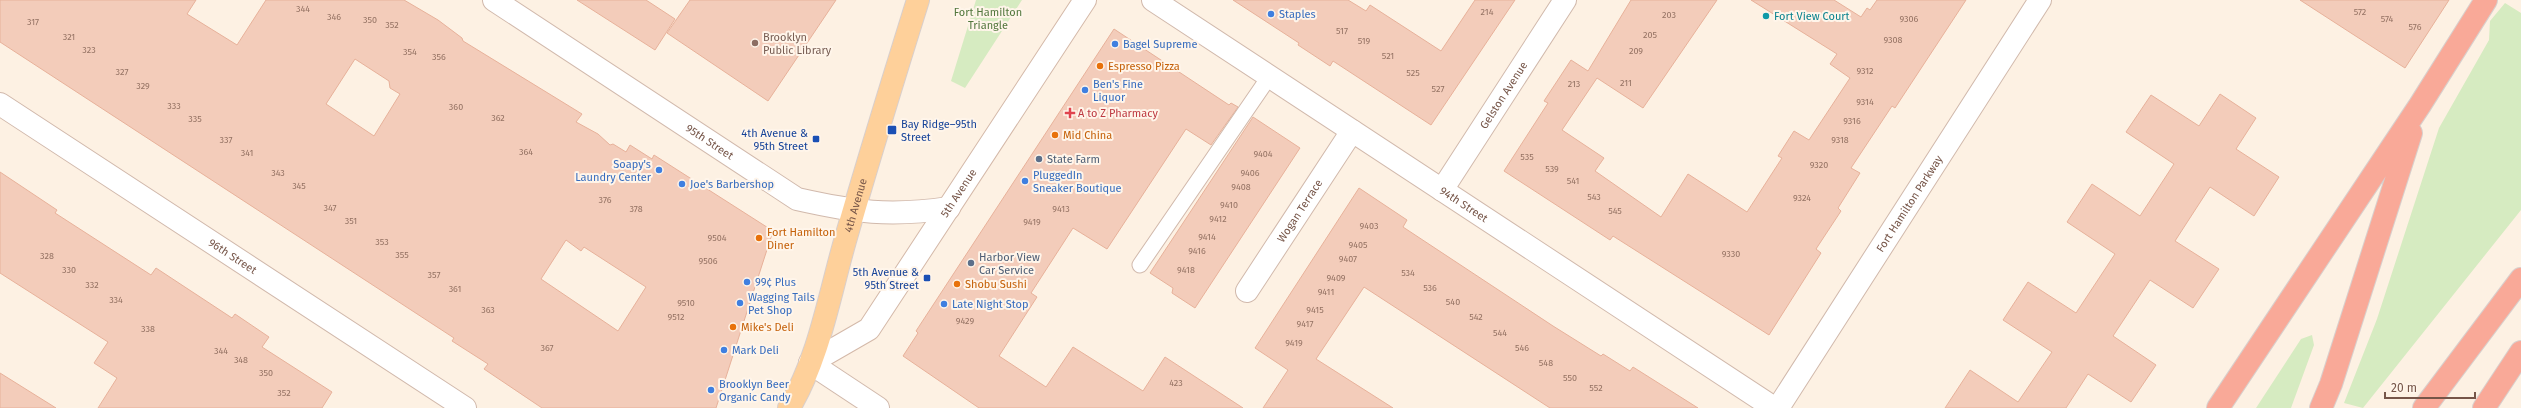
<svg xmlns="http://www.w3.org/2000/svg" width="2521" height="408" viewBox="0 0 2521 408" font-family="'Fira Sans',sans-serif">
	<style>
		.green { fill: #d6ebc1 }
		.building { fill: #f3ccba; stroke: #e7b19a; fill-rule: evenodd }
		.lines { fill: none; stroke-linecap: round; stroke-linejoin: round }
		.lane-casing { stroke: #d1b9ac; stroke-width: 17 }
		.street-casing { stroke: #d1b9ac; stroke-width: 24 }
		.secondary-casing { stroke: #d4b9a9; stroke-width: 24 }
		.primary-casing { stroke: #d9cfcc; stroke-width: 24 }
		.highway-casing { stroke: #d9cfcc; stroke-width: 24 }
		.lane { stroke: #fff; stroke-width: 15 }
		.street { stroke: #fff; stroke-width: 22 }
		.secondary { stroke: #fff; stroke-width: 22 }
		.primary { stroke: #fed09a; stroke-width: 22 }
		.highway { stroke: #f9a998; stroke-width: 22 }
		.shop-dot { fill: #3f7fe0; stroke: #fff5ea; stroke-width: 1.5 }
		.culture-dot { fill: #0f9aa8; stroke: #fff5ea; stroke-width: 1.5 }
		.education-dot { fill: #8d6e63; stroke: #fff5ea; stroke-width: 1.5 }
		.food-dot { fill: #e8710a; stroke: #fff5ea; stroke-width: 1.5 }
		.health-dot { fill: #e0444e; stroke: #fff5ea; stroke-width: 1.5 }
		.transit-dot { fill: #1a4fb4; stroke: #fff5ea; stroke-width: 1.5 }
		.service-dot { fill: #5c6f8a; stroke: #fff5ea; stroke-width: 1.5 }
		.labels { text-anchor: middle; stroke-width: 4; stroke-linejoin: round; paint-order: stroke }
		.number-label { font-size: 9px; fill: #957364 }
		.park-label { font-size: 11px; fill: #52773d; stroke: #fff5ea }
		.shop-label { font-size: 11px; fill: #366cbe; stroke: #fff5ea; text-anchor: start }
		.culture-label { font-size: 11px; fill: #0d838f; stroke: #fff5ea; text-anchor: start }
		.education-label { font-size: 11px; fill: #785e54; stroke: #fff5ea; text-anchor: start }
		.food-label { font-size: 11px; fill: #c56008; stroke: #fff5ea; text-anchor: start }
		.street-label { font-size: 11px; fill: #765548; stroke: #fff5ea }
		.health-label { font-size: 11px; fill: #be3a42; stroke: #fff5ea; text-anchor: start }
		.transit-label { font-size: 11px; fill: #164399; stroke: #fff5ea; text-anchor: end }
		.service-label { font-size: 11px; fill: #4e5e75; stroke: #fff5ea; text-anchor: start }
	</style>
	<rect width="100%" height="100%" fill="#fdf1e3"/>
	<path class="green" d="M976,0H1022L965,88L951,81Z
		M2505,3L2521,13V210L2363,408L2344,403L2377,319L2439,128L2489,40L2490,21Z
		M2312,335L2314,345L2291,408H2256L2301,339Z"/>
	<path class="building" d="M0,0H196L187,14L237,45L266,0H404L438,20L462,38L463,41L582,114L576,122L598,134L610,145L613,144L626,152L630,145L652,159L654,155L773,231L716,408H542L484,369L488,364L452,341L454,338L0,42ZM355,59L389,81L390,88L400,94L374,136L326,104ZM566,240L581,251L584,247L646,287L618,331L541,279Z
		M577,0H646L675,19L655,50Z
		M690,0H836L768,101L667,33Z
		M1233,0H1348L1366,11L1370,5L1441,51L1475,0H1515L1431,125L1333,61L1330,66L1298,45L1299,43Z
		M1631,0H1717L1643,108L1597,78L1562,130L1604,158L1595,171L1661,217L1688,174L1747,212L1782,158L1778,156L1794,131L1809,140L1850,78L1830,64L1837,54L1751,0H1834L1861,17L1867,8L1870,10L1877,0H1966L1895,108L1892,106L1851,168L1860,173L1838,208L1841,211L1816,249L1821,253L1769,335L1613,236L1610,240L1504,171L1548,103L1544,101L1571,60L1588,71Z
		M2300,0H2449L2405,68Z
		M1114,29L1229,105L1231,103L1238,107L1211,145L1186,129L1107,249L1073,228L1031,293L1037,297L999,356L1046,387L1073,347L1143,391L1165,357L1243,408H979L903,356L918,333L916,331Z
		M2220,94L2256,118L2236,149L2279,177L2254,216L2210,187L2175,241L2219,269L2193,308L2150,280L2113,336L2156,365L2131,402L2088,374L2066,408H1945L1970,370L2018,402L2052,352L2003,320L2028,282L2076,313L2115,254L2067,222L2092,184L2140,216L2174,164L2126,132L2151,95L2199,126Z
		M1253,117L1300,148L1195,308L1172,293L1173,288L1150,273Z
		M0,172L57,210L55,213L151,275L156,268L232,318L235,314L269,337L262,347L332,392L322,408H98L117,378L94,363L108,342L0,273Z
		M1359,188L1407,220L1403,227L1553,326L1601,356L1603,354L1630,371L1633,367L1698,408H1550L1364,287L1316,359L1393,408H1263L1288,370L1255,348Z
		M0,373L56,408H0Z"/>
	<g class="lines">
		<g class="lane-casing">
			<path id="lane" d="M1140,265L1269,77"/>
		</g>
		<g class="street-casing">
			<g id="street">
				<path id="s1" d="M494,0L797,199C855,212 889,217 949,208"/>
				<path id="s2" d="M1153,0L1774,408"/>
				<path id="s3" d="M0,104L465,408"/>
				<path id="s4" d="M1442,190L1565,0"/>
				<path id="s5" d="M1247,291L1352,131"/>
				<path d="M810,363L878,408"/>
				<path id="s6" d="M1778,408L2040,0"/>
			</g>
		</g>
		<g class="secondary-casing">
			<g id="secondary">
				<path id="s7" d="M810,363L869,329L1085,0"/>
			</g>
		</g>
		<g class="primary-casing">
			<g id="primary">
				<path id="s8" d="M789,408C819,358 829,297 845,241C868,161 893,80 918,0"/>
			</g>
		</g>
		<g class="highway-casing">
			<path id="highway" d="M2218,408L2420,105L2486,0
				M2321,408L2331,384L2411,133
				M2424,408L2521,279
				M2484,408L2521,352"/>
		</g>
		<use href="#lane" class="lane"/>
		<use href="#street" class="street"/>
		<use href="#secondary" class="secondary"/>
		<use href="#primary" class="primary"/>
		<use href="#highway" class="highway"/>
	</g>
	<g class="shop-dot">
		<circle cx="1271" cy="14" r="4"/>
		<circle cx="1115" cy="44" r="4"/>
		<circle cx="1085" cy="90" r="4"/>
		<circle cx="659" cy="170" r="4"/>
		<circle cx="1025" cy="181" r="4"/>
		<circle cx="682" cy="184" r="4"/>
		<circle cx="747" cy="282" r="4"/>
		<circle cx="740" cy="303" r="4"/>
		<circle cx="944" cy="304" r="4"/>
		<circle cx="724" cy="350" r="4"/>
		<circle cx="711" cy="390" r="4"/>
	</g>
	<circle class="culture-dot" cx="1766" cy="16" r="4"/>
	<circle class="education-dot" cx="755" cy="43" r="4"/>
	<g class="food-dot">
		<circle cx="1100" cy="66" r="4"/>
		<circle cx="1055" cy="135" r="4"/>
		<circle cx="759" cy="238" r="4"/>
		<circle cx="957" cy="284" r="4"/>
		<circle cx="733" cy="327" r="4"/>
	</g>
	<path class="health-dot" d="M1068 107h4v4h4v4h-4v4h-4v-4h-4v-4h4z"/>
	<g class="transit-dot">
		<rect x="887" y="125" width="10" height="10" rx="2"/>
		<rect x="812" y="135" width="8" height="8" rx="2"/>
		<rect x="923" y="274" width="8" height="8" rx="2"/>
	</g>
	<g class="service-dot">
		<circle cx="1039" cy="159" r="4"/>
		<circle cx="971" cy="263" r="4"/>
	</g>
	<g class="labels">
		<g class="number-label">
			<text x="303" y="12">344</text>
			<text x="1487" y="15">214</text>
			<text x="2360" y="15">572</text>
			<text x="1669" y="18">203</text>
			<text x="334" y="20">346</text>
			<text x="1909" y="22">9306</text>
			<text x="2387" y="22">574</text>
			<text x="370" y="23">350</text>
			<text x="33" y="25">317</text>
			<text x="392" y="28">352</text>
			<text x="2415" y="30">576</text>
			<text x="1342" y="34">517</text>
			<text x="1650" y="38">205</text>
			<text x="69" y="40">321</text>
			<text x="1893" y="43">9308</text>
			<text x="1364" y="44">519</text>
			<text x="89" y="53">323</text>
			<text x="1636" y="54">209</text>
			<text x="410" y="55">354</text>
			<text x="1388" y="59">521</text>
			<text x="439" y="60">356</text>
			<text x="1865" y="74">9312</text>
			<text x="122" y="75">327</text>
			<text x="1413" y="76">525</text>
			<text x="1626" y="86">211</text>
			<text x="1574" y="87">213</text>
			<text x="143" y="89">329</text>
			<text x="1438" y="92">527</text>
			<text x="1865" y="105">9314</text>
			<text x="174" y="109">333</text>
			<text x="456" y="110">360</text>
			<text x="498" y="121">362</text>
			<text x="195" y="122">335</text>
			<text x="1852" y="124">9316</text>
			<text x="226" y="143">337</text>
			<text x="1840" y="143">9318</text>
			<text x="526" y="155">364</text>
			<text x="247" y="156">341</text>
			<text x="1263" y="157">9404</text>
			<text x="1527" y="160">535</text>
			<text x="1819" y="168">9320</text>
			<text x="1552" y="172">539</text>
			<text x="278" y="176">343</text>
			<text x="1250" y="176">9406</text>
			<text x="1573" y="184">541</text>
			<text x="299" y="189">345</text>
			<text x="1241" y="190">9408</text>
			<text x="1594" y="200">543</text>
			<text x="1802" y="201">9324</text>
			<text x="605" y="203">376</text>
			<text x="1229" y="208">9410</text>
			<text x="330" y="211">347</text>
			<text x="636" y="212">378</text>
			<text x="1061" y="212">9413</text>
			<text x="1615" y="214">545</text>
			<text x="1218" y="222">9412</text>
			<text x="351" y="224">351</text>
			<text x="1032" y="225">9419</text>
			<text x="1369" y="229">9403</text>
			<text x="1207" y="240">9414</text>
			<text x="717" y="241">9504</text>
			<text x="382" y="245">353</text>
			<text x="1358" y="248">9405</text>
			<text x="1197" y="254">9416</text>
			<text x="1731" y="257">9330</text>
			<text x="402" y="258">355</text>
			<text x="47" y="259">328</text>
			<text x="1348" y="262">9407</text>
			<text x="708" y="264">9506</text>
			<text x="69" y="273">330</text>
			<text x="1186" y="273">9418</text>
			<text x="1408" y="276">534</text>
			<text x="434" y="278">357</text>
			<text x="1336" y="281">9409</text>
			<text x="92" y="288">332</text>
			<text x="1430" y="291">536</text>
			<text x="455" y="292">361</text>
			<text x="1326" y="295">9411</text>
			<text x="116" y="303">334</text>
			<text x="1453" y="305">540</text>
			<text x="686" y="306">9510</text>
			<text x="488" y="313">363</text>
			<text x="1315" y="313">9415</text>
			<text x="676" y="320">9512</text>
			<text x="1476" y="320">542</text>
			<text x="965" y="324">9429</text>
			<text x="1305" y="327">9417</text>
			<text x="148" y="332">338</text>
			<text x="1500" y="336">544</text>
			<text x="1294" y="346">9419</text>
			<text x="547" y="351">367</text>
			<text x="1522" y="351">546</text>
			<text x="221" y="354">344</text>
			<text x="241" y="363">348</text>
			<text x="1546" y="366">548</text>
			<text x="266" y="376">350</text>
			<text x="1570" y="381">550</text>
			<text x="1176" y="386">423</text>
			<text x="1596" y="391">552</text>
			<text x="284" y="396">352</text>
		</g>
		<g class="park-label">
			<text x="988" y="16">Fort Hamilton<tspan x="988" dy="13">Triangle</tspan></text>
		</g>
		<g class="shop-label">
			<text x="1279" y="18">Staples</text>
			<text x="1123" y="48">Bagel Supreme</text>
			<text x="1093" y="88">Ben's Fine<tspan x="1093" dy="13">Liquor</tspan></text>
			<text x="651" y="168" text-anchor="end">Soapy's<tspan x="651" dy="13">Laundry Center</tspan></text>
			<text x="1033" y="179">PluggedIn<tspan x="1033" dy="13">Sneaker Boutique</tspan></text>
			<text x="690" y="188">Joe's Barbershop</text>
			<text x="755" y="286">99¢ Plus</text>
			<text x="748" y="301">Wagging Tails<tspan x="748" dy="13">Pet Shop</tspan></text>
			<text x="952" y="308">Late Night Stop</text>
			<text x="732" y="354">Mark Deli</text>
			<text x="719" y="388">Brooklyn Beer<tspan x="719" dy="13">Organic Candy</tspan></text>
		</g>
		<g class="culture-label">
			<text x="1774" y="20">Fort View Court</text>
		</g>
		<g class="education-label">
			<text x="763" y="41">Brooklyn<tspan x="763" dy="13">Public Library</tspan></text>
		</g>
		<g class="food-label">
			<text x="1108" y="70">Espresso Pizza</text>
			<text x="1063" y="139">Mid China</text>
			<text x="767" y="236">Fort Hamilton<tspan x="767" dy="13">Diner</tspan></text>
			<text x="965" y="288">Shobu Sushi</text>
			<text x="741" y="331">Mike's Deli</text>
		</g>
		<g class="street-label">
			<text dy="4" stroke="none"><textPath href="#s4" startOffset="113">Gelston Avenue</textPath></text>
			<text dy="4" stroke="none"><textPath href="#s1" startOffset="258">95th Street</textPath></text>
			<text dy="4" stroke="none"><textPath href="#s7" startOffset="231">5th Avenue</textPath></text>
			<text dy="4" stroke="none"><textPath href="#s2" startOffset="372">94th Street</textPath></text>
			<text dy="4" stroke="none"><textPath href="#s6" startOffset="243">Fort Hamilton Parkway</textPath></text>
			<text dy="4" stroke="none"><textPath href="#s8" startOffset="214">4th Avenue</textPath></text>
			<text dy="4" stroke="none"><textPath href="#s5" startOffset="96">Wogan Terrace</textPath></text>
			<text dy="4" stroke="none"><textPath href="#s3" startOffset="278">96th Street</textPath></text>
		</g>
		<g class="health-label">
			<text x="1078" y="117">A to Z Pharmacy</text>
		</g>
		<g class="transit-label">
			<text x="901" y="128" text-anchor="start">Bay Ridge–95th<tspan x="901" dy="13">Street</tspan></text>
			<text x="808" y="137">4th Avenue &amp;<tspan x="808" dy="13">95th Street</tspan></text>
			<text x="919" y="276">5th Avenue &amp;<tspan x="919" dy="13">95th Street</tspan></text>
		</g>
		<g class="service-label">
			<text x="1047" y="163">State Farm</text>
			<text x="979" y="261">Harbor View<tspan x="979" dy="13">Car Service</tspan></text>
		</g>
	</g>
	<path d="M2385 392v6h90v-6" fill="none" stroke="#765548" stroke-width="2"/>
	<text x="2391" y="392" font-size="12" fill="#765548" stroke="#fff5ea" stroke-width="3" paint-order="stroke">20 m</text>
</svg>
